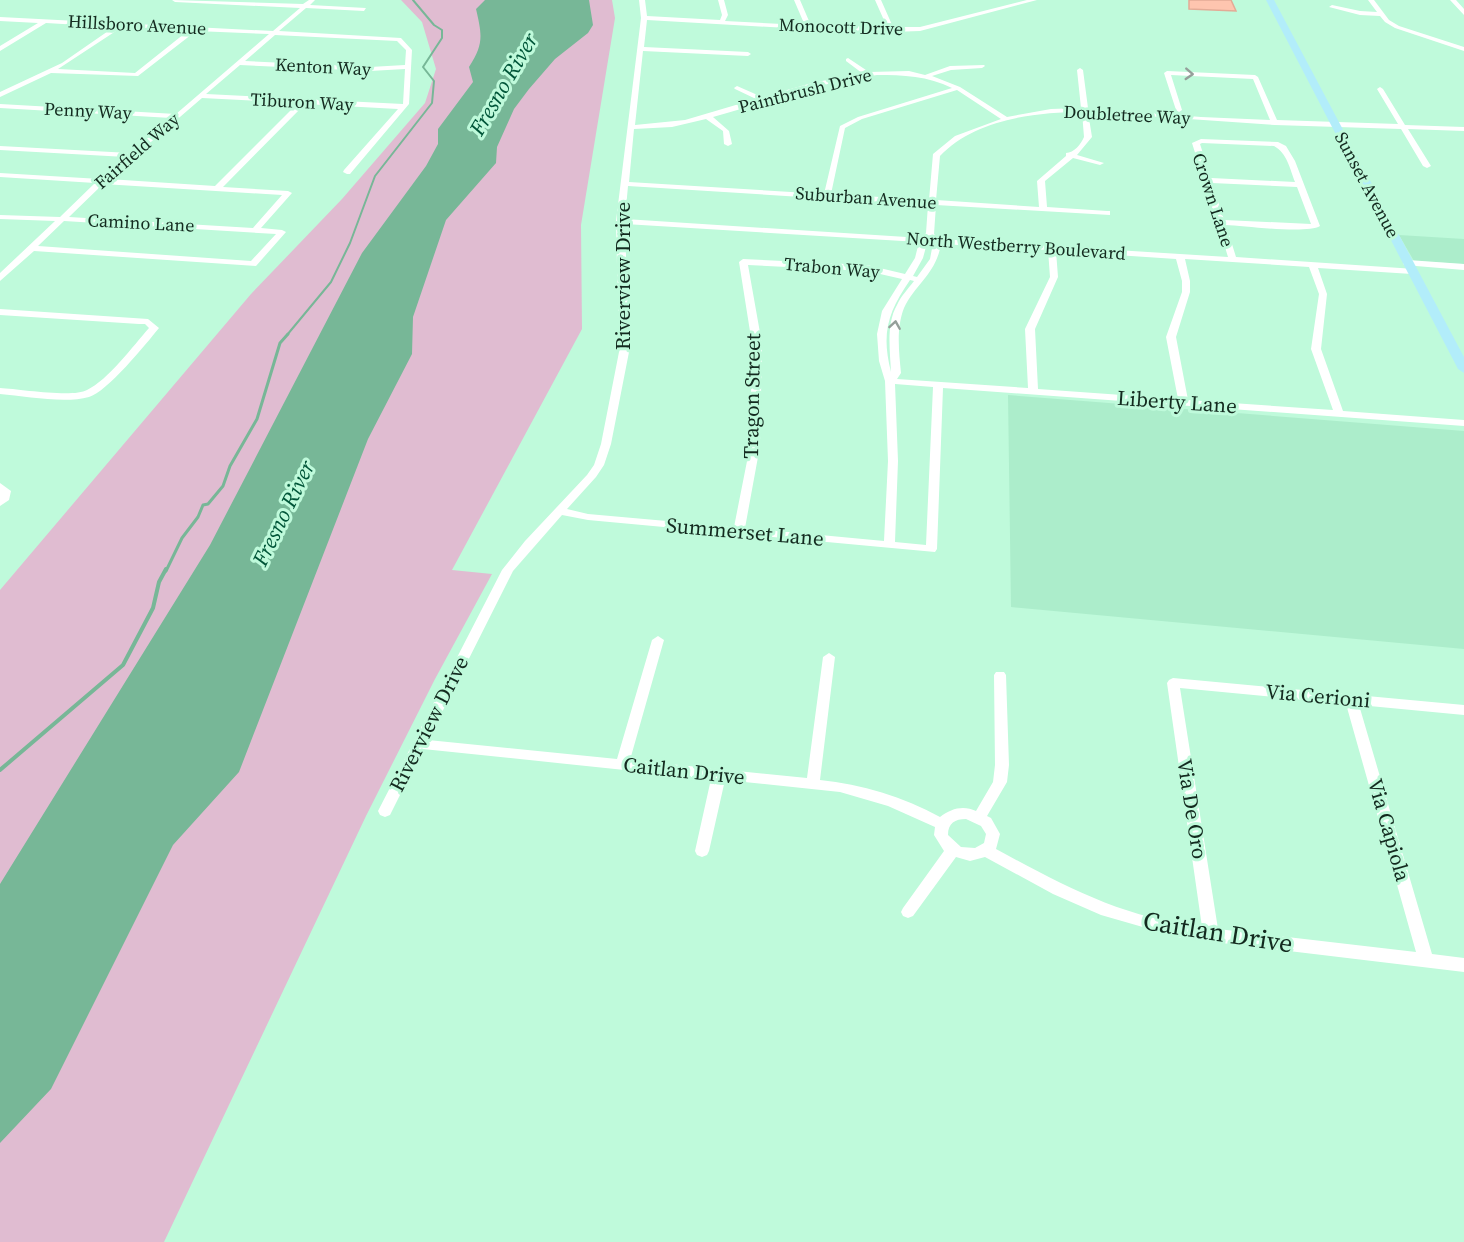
<svg xmlns="http://www.w3.org/2000/svg" width="1464" height="1242" viewBox="0 0 1464 1242" font-family="'Source Serif 4',serif">
	<style>
		.built { fill: #acedcb }
		.green { fill: #e0bcd1 }
		.water { fill: #77b797 }
		.lines { fill: none; stroke-linecap: round; stroke-linejoin: round }
		.stream-far2 { stroke: #77b797; stroke-width: 2 }
		.stream-far1 { stroke: #77b797; stroke-width: 3 }
		.stream { stroke: #77b797; stroke-width: 4 }
		.building { fill: #fec5af; stroke: #e3ab96; stroke-width: 1.5 }
		.minor { fill: #fff; fill-rule: evenodd }
		.tertiary { fill: #fff; fill-rule: evenodd }
		.secondary { fill: #b2edfa; fill-rule: evenodd }
		.oneway { stroke: #959f9a }
		.labels { text-anchor: middle; stroke-width: 6; stroke-linejoin: round; paint-order: stroke }
		.far-street-label { font-size: 18px; fill: #132a1f; stroke: #bffadb }
		.street-label { font-size: 21px; fill: #132a1f; stroke: #bffadb }
		.water-label { font-size: 22px; font-style: italic; fill: #005538; stroke: #bffadb }
		.near-street-label { font-size: 26px; fill: #132a1f; stroke: #bffadb }
	</style>
	<rect width="100%" height="100%" fill="#bffadb"/>
	<path class="built" d="M1399,235L1464,239V264L1414,261Z
		M1008,395L1464,431V649L1011,607Z"/>
	<path class="green" d="M401,0H612L615,18L581,225L582,329L452,570L492,574L435,679L366,816L164,1242H0V590L251,294L342,199L425,103L436,69L422,22Z"/>
	<path class="water" d="M485,0H589L593,25L588,33L555,59L529,89L514,109L497,147L496,163L446,220L413,317L412,354L368,439L239,772L173,845L51,1089L0,1143V884L210,545L362,253L426,166L438,144V129L473,82L469,67C484,44 482,35 476,9Z"/>
	<g class="lines">
		<path class="stream-far2" d="M287,335L331,282L350,243L375,176L432,103L434,81L423,67L442,38V30L434,25L413,0"/>
		<path class="stream-far1" d="M166,571L182,538L198,517L203,505L208,504L223,486L230,466L257,419L280,343L288,334"/>
		<path class="stream" d="M0,770L123,665L153,608L159,582L166,569"/>
	</g>
	<path class="building" d="M1189,0H1231L1236,11L1189,9Z"/>
	<g class="lines">
		<path class="minor" d="M172,0L303,4L309,0H315L310,5L366,8L364,11L306,8L279,31L401,38L412,50L409,104L350,174H347L343,172L344,170L398,109L305,104L223,187L288,191L292,193L261,228L282,230L286,232L256,266L34,251L0,281V273L55,221L0,219V215L60,217L95,183L0,177V173L100,179L126,157L0,150V146L130,153L171,118L0,108V104L176,114L269,34L196,31L138,76L51,73L0,97V92L62,63L114,27L46,23L0,51V46L38,23L0,21V17L273,31L300,8L175,2ZM122,27L189,30L135,73L58,69ZM275,35L397,41L406,50L405,65L370,67L245,61ZM240,65L370,71L405,69L403,104L206,94ZM202,98L298,103L215,186L108,179ZM103,184L282,195L253,228L69,217ZM64,221L276,234L251,261L38,246Z
			M639,0H645L647,16L720,20L722,15L718,0H724L728,15L725,21L802,25L803,21L794,0H800L809,21L808,25L887,27L875,0H881L893,27H920L1027,0H1037L920,31L891,32L804,29L647,20L644,47L748,52L751,54L748,56L643,51L635,125L685,120L756,99L735,89L734,88L737,86L762,97L812,83L862,73L846,61V59L848,58L869,72L909,71L925,75L950,66L984,65L985,66L982,68L951,70L932,76L960,87L1007,117L1051,109L1081,108L1077,70L1080,68L1083,70L1088,108L1201,117L1270,120L1253,79L1171,75L1182,110L1179,112L1176,110L1164,73L1167,71L1255,75L1258,77L1277,120L1398,124L1377,89L1380,87L1383,89L1405,125L1464,127V131L1408,129L1431,166L1427,168L1423,166L1401,129L1275,125L1088,112L1092,137L1077,155L1104,163L1100,165L1073,158L1045,181L1047,207L1107,211H1110V215L936,205L934,234L939,239L1228,257L1218,224L1215,222L1216,220L1192,143L1201,139L1278,142L1286,146L1295,161L1320,226C1307,234 1245,226 1226,225L1236,257L1415,269V273L1412,274L1318,268L1327,294L1321,349L1343,411L1464,420V426L943,388L937,549L935,552L588,520L562,515L513,571L428,740L617,759L652,640L658,636L664,640L630,760L807,778L823,657L829,653L835,657L820,780C862,784 903,797 940,817C951,808 964,805 976,811L993,782L995,765L994,675L996,672H1004L1006,675L1009,765L1007,782L987,816L991,818L1000,834L996,849C1064,886 1123,918 1202,927L1167,683L1169,680L1173,678L1464,705V715L1359,705L1432,954L1464,958V972L1181,938L1101,915L1053,894L985,857L970,861L956,857L913,916L908,918L903,916L901,912L903,908L944,851L934,835L935,827L888,806L840,792L725,780L709,851L707,855L702,857L697,855L695,851L711,779L423,749L390,815L385,817L380,815L378,811L502,570L525,541L587,475L594,465L601,444L619,352L616,221L641,18ZM877,75C903,75 928,76 952,88L858,117L840,126L824,194L629,182L634,129L672,127L706,119L723,131L724,144L728,146L732,144L729,131L713,117C770,102 817,82 877,75ZM957,90L1001,119L955,136L933,154L929,200L831,194L845,128L862,119ZM1082,112L1084,137C1081,144 1074,153 1066,153V156L1037,181L1039,207L936,200L940,156C974,120 1034,112 1082,112ZM1202,143L1274,146C1287,153 1290,169 1295,182L1211,178L1200,144ZM1212,183L1297,187L1311,224L1224,220ZM628,186L928,205L926,233L922,238L625,219ZM625,224L919,242L915,258L905,274L867,265L743,259L739,262L752,344L750,446L734,527L588,514L567,509L596,477L604,465L611,444L629,352ZM927,243H933L930,259L917,277L913,276L923,258ZM941,244L1048,250L1050,277L1025,329L1028,388L897,379L901,373C899,352 896,328 904,308C916,283 936,274 941,244ZM1056,251L1176,259L1182,281V292L1166,337L1178,399L1038,389L1035,329L1058,277ZM1185,259L1309,267L1319,294L1311,349L1333,410L1188,400L1176,337L1190,292V281ZM748,265L867,271L902,279L882,311L877,334L879,361L885,381L888,461L884,541L745,528L760,446L762,344ZM910,280L914,281C908,289 901,296 897,305C886,324 890,350 891,372C881,333 888,312 910,280ZM895,384L933,387L926,545L895,542L898,461ZM1180,688L1346,704L1416,952L1218,929ZM966,819L981,826L986,834L984,843L975,848L961,847L948,835C948,823 955,819 966,819Z
			M1368,0H1374L1389,20L1399,26L1464,47V51L1395,28L1385,22L1380,16L1360,15L1329,7L1332,5L1360,11L1377,12Z
			M1450,0H1456L1464,9V15Z
			M0,309L148,319L159,328C146,344 107,392 89,397C64,404 26,396 0,394V388C19,389 73,398 87,390C108,380 133,346 149,328L145,324H139L0,315Z
			M0,483L11,491L9,500L0,506Z"/>
		<path class="tertiary" d="M1408,260L1464,264V270L1404,265L1403,263Z"/>
		<path class="secondary" d="M1266,0H1274L1464,357V373L1458,369Z"/>
	</g>
	<defs><path id="oneway-chevron" d="M-2-3.5L2.5 0L-2 3.5" fill="none" stroke-width="1.6" stroke-linecap="round" stroke-linejoin="round" transform="scale(1.5)"/></defs>
	<g class="oneway">
		<use href="#oneway-chevron" transform="translate(1189 74) rotate(3)"/>
		<use href="#oneway-chevron" transform="translate(895 325) rotate(-81)"/>
	</g>
	<g class="labels">
		<g class="far-street-label">
			<text transform="translate(137 25) rotate(3)" y="6">Hillsboro Avenue</text>
			<text transform="translate(841 27) rotate(2)" y="6">Monocott Drive</text>
			<text transform="translate(323 67) rotate(3)" y="6">Kenton Way</text>
			<text transform="translate(805 91) rotate(-14)" y="6">Paintbrush Drive</text>
			<text transform="translate(302 102) rotate(3)" y="6">Tiburon Way</text>
			<text transform="translate(88 111) rotate(3)" y="6">Penny Way</text>
			<text transform="translate(1127 115) rotate(3)" y="6">Doubletree Way</text>
			<text transform="translate(137 151) rotate(-41)" y="6">Fairfield Way</text>
			<text transform="translate(1367 185) rotate(62)" y="6">Sunset Avenue</text>
			<text transform="translate(866 198) rotate(4)" y="6">Suburban Avenue</text>
			<text transform="translate(1213 200) rotate(72)" y="6">Crown Lane</text>
			<text transform="translate(141 223) rotate(3)" y="6">Camino Lane</text>
			<text transform="translate(1016 246) rotate(4)" y="6">North Westberry Boulevard</text>
			<text transform="translate(832 268) rotate(5)" y="6">Trabon Way</text>
		</g>
		<g class="street-label">
			<text transform="translate(623 276) rotate(-90)" y="7">Riverview Drive</text>
			<text transform="translate(752 396) rotate(-89)" y="7">Tragon Street</text>
			<text transform="translate(1177 402) rotate(4)" y="7">Liberty Lane</text>
			<text transform="translate(745 532) rotate(5)" y="7">Summerset Lane</text>
			<text transform="translate(1318 696) rotate(5)" y="7">Via Cerioni</text>
			<text transform="translate(429 724) rotate(-63)" y="7">Riverview Drive</text>
			<text transform="translate(684 771) rotate(6)" y="7">Caitlan Drive</text>
			<text transform="translate(1192 809) rotate(81)" y="7">Via De Oro</text>
			<text transform="translate(1389 830) rotate(74)" y="7">Via Capiola</text>
		</g>
		<g class="water-label">
			<text transform="translate(503 84) rotate(-60)" y="8">Fresno River</text>
			<text transform="translate(283 513) rotate(-64)" y="8">Fresno River</text>
		</g>
		<g class="near-street-label">
			<text transform="translate(1218 932) rotate(9)" y="9">Caitlan Drive</text>
		</g>
	</g>
</svg>
